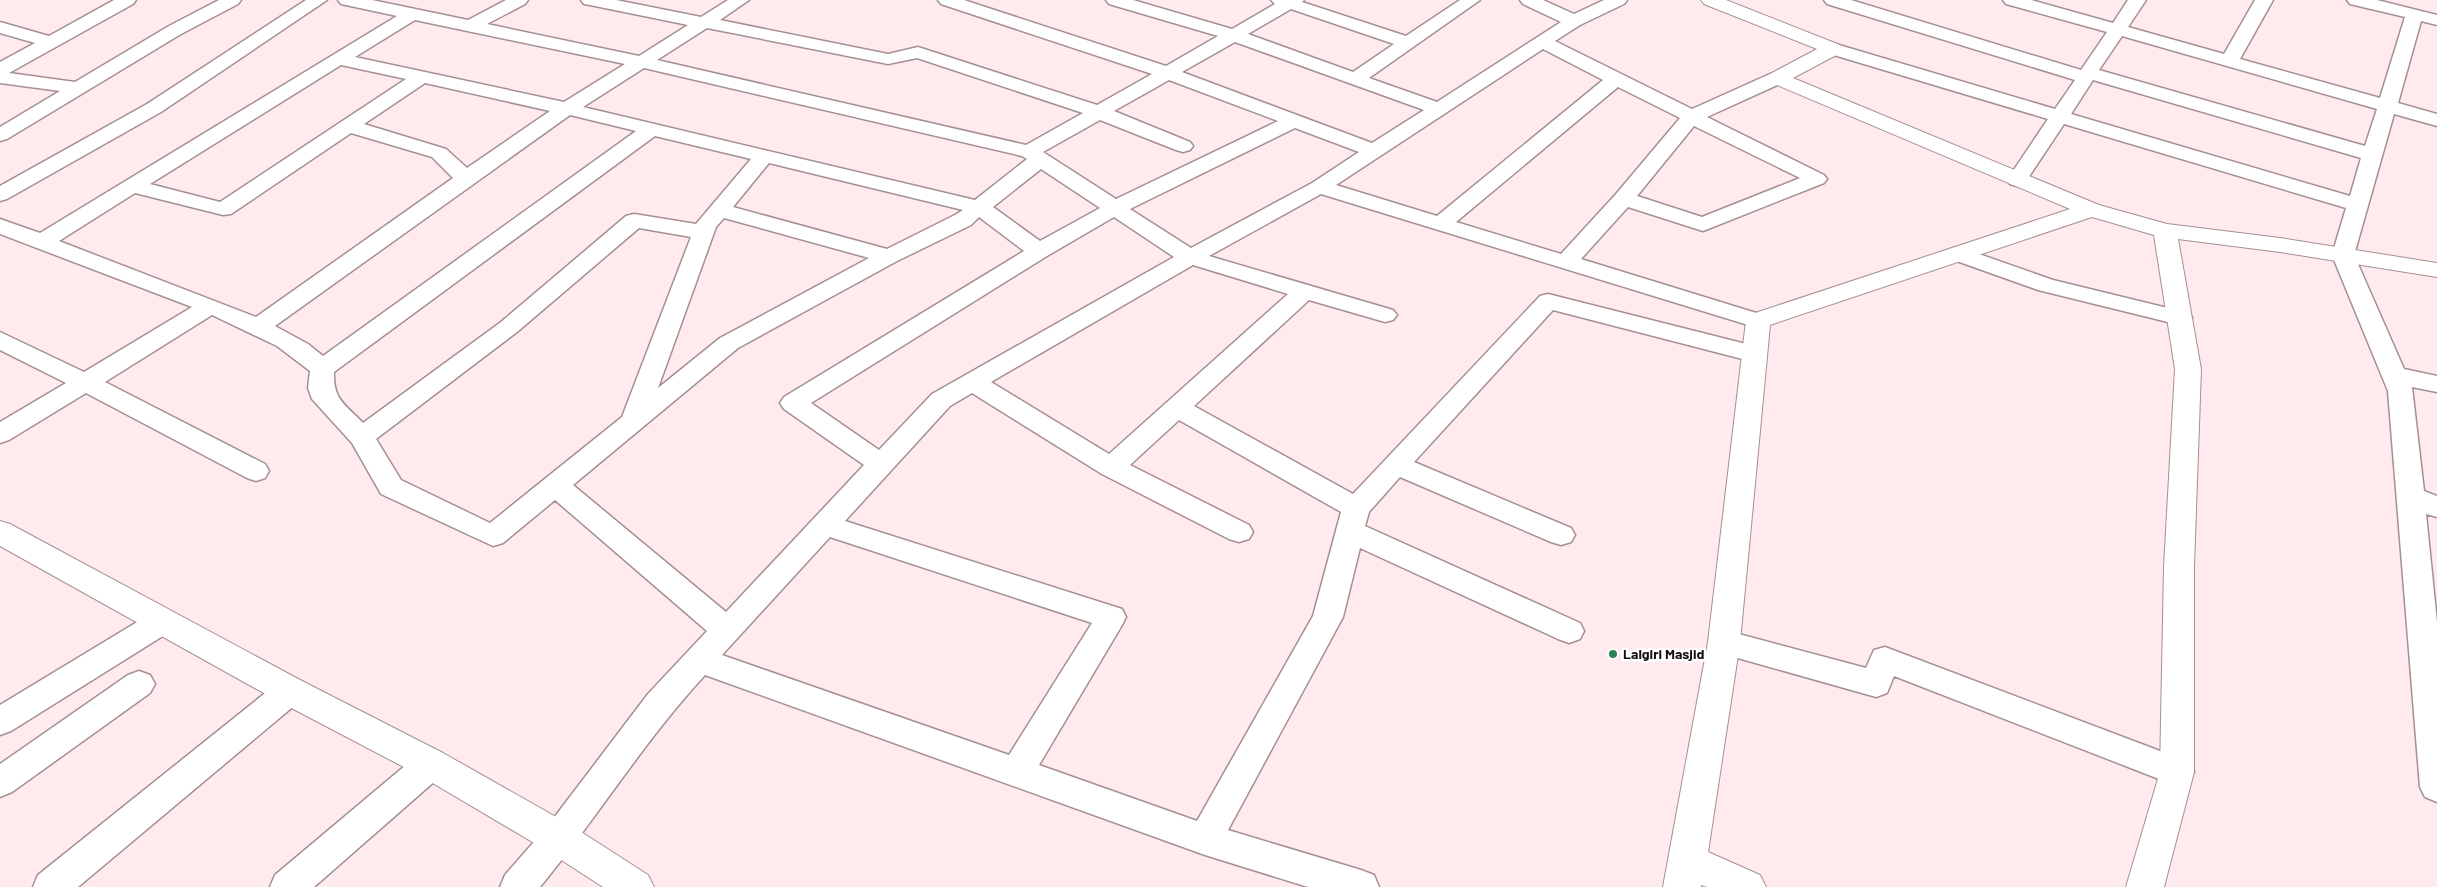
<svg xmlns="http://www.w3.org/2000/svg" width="2437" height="887" viewBox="0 0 2437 887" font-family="Barlow,sans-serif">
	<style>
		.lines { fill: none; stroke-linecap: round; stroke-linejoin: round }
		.minor-casing { stroke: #a68f92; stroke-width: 3 }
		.tertiary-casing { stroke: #a68f92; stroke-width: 2 }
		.minor { fill: #fff; fill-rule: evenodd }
		.tertiary { fill: #fff; fill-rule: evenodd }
		.poi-dot { fill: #2d8255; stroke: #fff; stroke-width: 2 }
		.labels { text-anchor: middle; stroke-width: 5; stroke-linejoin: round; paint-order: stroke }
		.poi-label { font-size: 14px; font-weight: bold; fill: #150d0e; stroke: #fff; text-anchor: start }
	</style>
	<rect width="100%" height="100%" fill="#ffeaee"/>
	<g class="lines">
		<g class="minor-casing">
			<path id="minor" d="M114,0H136L133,4L9,73L75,82L169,26L219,0H241L238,4L181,34L7,139L0,141V127L60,91L0,83V62L35,43L0,33V22L49,36Z
				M306,0H327L161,112L7,199L0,201V186L147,104Z
				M338,0H372L468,20L506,0H528L525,4L487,24L639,56L688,25L590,5L584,4L581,0H616L701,17L728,0H749L720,20L888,54L918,47L1097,105L1152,74L941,4L938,0H964L1166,66L1218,36L1109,4L1106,0H1133L1232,29L1275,4L1271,0H1304L1302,2L1406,36L1460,0H1480L1369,78L1437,102L1561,22L1523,4L1520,0H1543L1574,14L1604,0H1627L1624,4L1580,25L1555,41L1692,109L1770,74H1784L1786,78L1784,82L1707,117L1824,175L1827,179L1824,183L1703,231L1628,207L1581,259L1766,316L1770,321L1766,326L1758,328L1321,194L1209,256L1393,310L1397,315L1393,320L1385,322L1309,300L1194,406L1353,494L1540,296L1548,294L1754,346L1763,348L1766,354L1763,360L1754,362L1553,310L1414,462L1571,528L1575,535L1571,542L1561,545L1551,542L1400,477L1369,512L1365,526L1580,623L1584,631L1580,639L1569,643L1558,639L1360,548L1343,617L1228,830L1361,870L1374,875L1379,887H1308L1205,855L705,675C644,741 597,818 540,887H500L505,875L547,827L648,694L707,631L555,500L503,543L493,546L381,494L352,443L312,399L308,388L310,371L277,346L212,315L105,382L265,464L269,471L265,478L256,481L247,478L86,393L9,440L0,443V422L66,383L0,350V332L84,372L192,307L0,234V219L40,233L397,16L341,4ZM1291,9L1394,44L1353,72L1248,34ZM415,20L625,64L564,102L355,57ZM707,28L888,64L917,58L1083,113L1026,145L657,60ZM1235,42L1424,110L1372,143L1182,72ZM1543,49L1603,80L1437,216L1336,185ZM341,65L406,79L220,202L150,184ZM644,68L1022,156L1027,159L975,200L583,107ZM1169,80L1278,121L1116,199L1043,152L1100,120L1176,150L1183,152L1190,150L1193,146L1190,142L1114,111ZM425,83L550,111L467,168L446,149L364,124ZM1618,87L1680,118L1616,194L1561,254L1456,222ZM570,115L636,131L323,356L308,344L275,326ZM1694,126L1800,178L1702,217L1637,196ZM1295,128L1359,152L1312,183L1191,248L1130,209ZM351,133L432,157L453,178L256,317L59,241L135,193L223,215L231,214ZM655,136L751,159L696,224L634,214L626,216L501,322L363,423C345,404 333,400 334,372ZM769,163L963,210L955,215L887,249L733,207ZM1041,169L1100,208L1040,241L993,207ZM979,217L1024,251L784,397L780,403L784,409L864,465L726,612L573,485L738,348L897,261L971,225ZM1114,217L1174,257L932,394L879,450L811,403L1047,256ZM724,218L869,258L720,338L658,388L716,227ZM639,228L691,237L622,417L490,523L401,480L376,439L517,332ZM1193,265L1288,294L1109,454L991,382ZM972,393L1102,474L1229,539L1239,542L1249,539L1253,532L1249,525L1130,465L1179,420L1341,512L1313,616L1197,821L1039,765L1122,625L1126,617L1122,609L845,521L950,406ZM830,537L1092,623L1009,755L722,655Z
				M1824,0H1851L2081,70L2107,32L2006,4L2003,0H2031L2113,23L2128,0H2146L2128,27L2224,54L2255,0H2273L2240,59L2380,98L2405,17L2350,4L2347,0H2377L2437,15V25L2421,21L2398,103L2437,114V126L2394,114L2354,255L2404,369L2437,376V392L2412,387L2424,491L2437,496V517L2426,514L2437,622V802L2425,797L2420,787L2388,391L2332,255L2346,208L2064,124L2024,184L2017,186L2010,184L2007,180L2048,119L1827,53L1824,49L1827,45H1839L2055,109L2075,80L1827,4ZM2122,36L2377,109L2365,146L2099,70ZM2093,80L2361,158L2350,196L2071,114Z
				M1959,247L2053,280L2188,313L2192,318L2188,323L2180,325L2038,290L1951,259L1948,254L1951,249Z
				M163,609L174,613L178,621L174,629L11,731L0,735V705L152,613Z
				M1724,630L1866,668L1874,650L1885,647L2189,762L2194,772L2189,782L2177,786L1894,676L1887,693L1876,697L1713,651L1709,642L1713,633Z
				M139,671L150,675L155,684L150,693L12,792L0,797V764L128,675Z
				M290,678L301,682L306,691L301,700L78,887H33L38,875L279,682Z
				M431,750L443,754L447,764L443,774L314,887H270L275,875L419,754Z"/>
		</g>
		<g class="tertiary-casing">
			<path id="tertiary" d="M1701,0H1726L1840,45L1842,49L1840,53L1793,78L2099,205L2167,224L2280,238L2437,263V277L2280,252L2178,239L2201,369L2194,567V772L2164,887H2126L2160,772L2164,567L2175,369L2154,235L2092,217L1770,325L1740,642L1708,852L1760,875L1766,887H1707L1701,885V887H1663L1708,642L1746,321L1749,315L2070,209L1770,82L1767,78L1770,74L1817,49L1704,4Z
				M0,521L10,524L302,681L443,753L572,826L648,875L654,887H603L546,850L419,775L278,701L0,546Z"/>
		</g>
		<use href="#minor" class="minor"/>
		<use href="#tertiary" class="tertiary"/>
	</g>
	<circle class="poi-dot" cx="1613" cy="654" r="5"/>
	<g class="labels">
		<g class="poi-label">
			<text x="1623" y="659">Lalgiri Masjid</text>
		</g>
	</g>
</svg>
